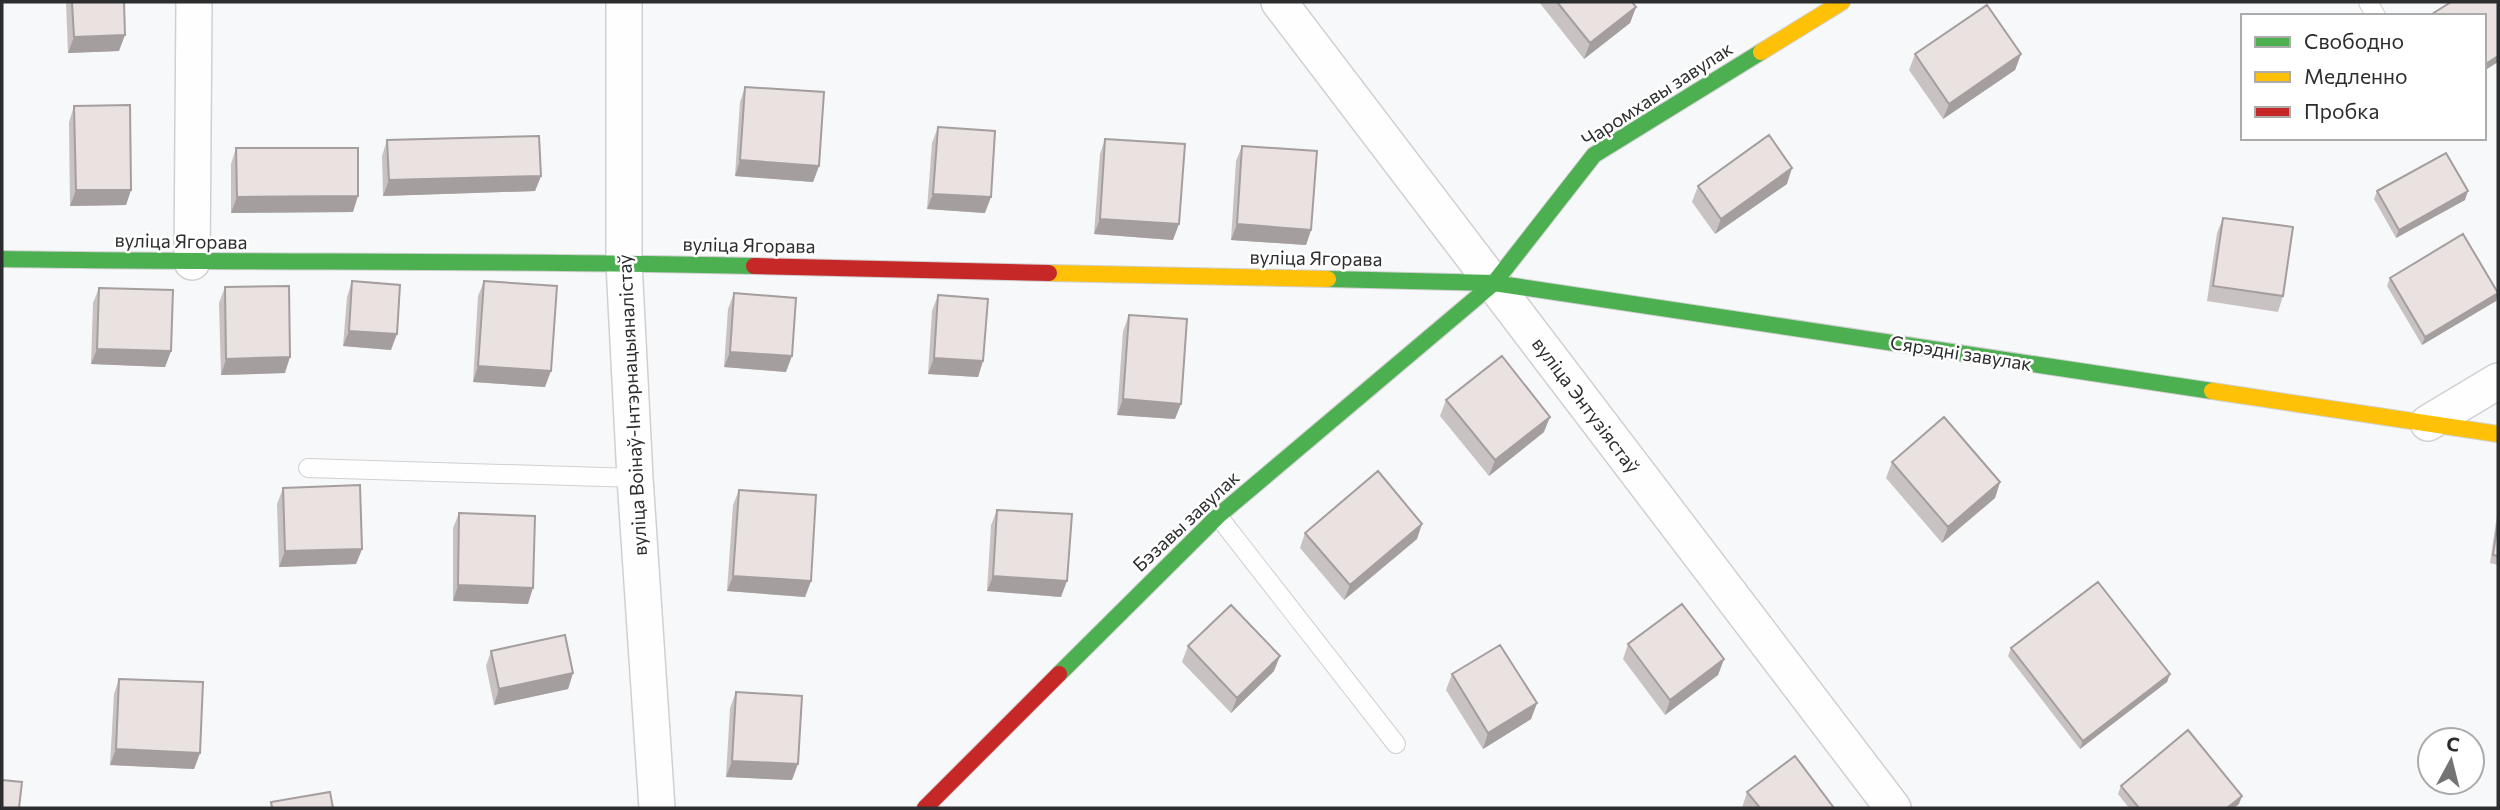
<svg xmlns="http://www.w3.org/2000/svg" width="2500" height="810" viewBox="0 0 2500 810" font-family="Commissioner,sans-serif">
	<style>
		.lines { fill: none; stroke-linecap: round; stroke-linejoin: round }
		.lane-casing { stroke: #d0d0d1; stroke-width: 20 }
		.street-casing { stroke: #d0d0d1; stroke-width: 38 }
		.fast-casing { stroke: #d0d0d1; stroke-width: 18 }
		.slow-casing { stroke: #d0d0d1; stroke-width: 18 }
		.jam-casing { stroke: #d0d0d1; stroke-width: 18 }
		.lane { stroke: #fefefe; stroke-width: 18 }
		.street { stroke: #fefefe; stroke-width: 35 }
		.fast { stroke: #4caf50; stroke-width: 16 }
		.slow { stroke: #ffc107; stroke-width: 16 }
		.jam { stroke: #c62828; stroke-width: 16 }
		.wall { fill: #c9c2c2 }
		.shaded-wall { fill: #a49e9e }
		.building { fill: #eae1e1; stroke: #a49e9e; stroke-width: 2 }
		.labels { text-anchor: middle; stroke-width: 5; stroke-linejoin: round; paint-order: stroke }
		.street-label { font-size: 19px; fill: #2c2d2e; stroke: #fff }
	</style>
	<rect width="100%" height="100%" fill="#f7f8f9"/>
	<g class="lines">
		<g class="lane-casing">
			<path id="lane" d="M2368,2L2376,16
				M308,468L635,478
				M1218,516L1396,744"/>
		</g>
		<g class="street-casing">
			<path id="street" d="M624,2V263L635,478L657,808
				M1279,2L1893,808
				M192,262L194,2
				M2428,423L2498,381"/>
		</g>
		<g class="fast-casing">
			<path id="fast" d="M2,259C253,263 503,260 754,266
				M1328,279L1494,283L2212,391
				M1059,674L1218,516L1494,283L1594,155L1761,52"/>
		</g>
		<g class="slow-casing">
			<path id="slow" d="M1761,52L1842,2
				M1049,273L1328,279
				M2212,391L2498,434"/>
		</g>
		<g class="jam-casing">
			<path id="jam" d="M754,266L1049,273
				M925,808L1059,674"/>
		</g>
		<use href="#lane" class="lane"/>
		<use href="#street" class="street"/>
		<use href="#fast" class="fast"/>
		<use href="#slow" class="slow"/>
		<use href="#jam" class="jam"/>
	</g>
	<path class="wall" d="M66,2H124L119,51L68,53Z
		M1539,2H1632L1636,7L1630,23L1584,59Z
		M1915,54H2021L2015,70L1943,119L1909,70Z
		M745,87L819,166L813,182L735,176L740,102Z
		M74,106L131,190L126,205L70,206L69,122Z
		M938,127L985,213L927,209L932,143Z
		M1105,139L1173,240L1094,234L1100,154Z
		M387,140L541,176L535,191L383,196L382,156Z
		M1242,146L1311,230L1306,245L1231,240L1236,161Z
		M236,148L353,212L231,213V164Z
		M1787,184L1715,234L1692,202L1698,186Z
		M2377,191L2465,200L2396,238L2374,199Z
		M2223,218L2283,296L2278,312L2207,301L2217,233Z
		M2390,278L2498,292V295L2496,301L2422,345L2387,286Z
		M352,281L391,350L343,346L347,297Z
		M484,281L545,387L473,382L478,296Z
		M225,287L285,373L221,375L219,303Z
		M99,288L171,351L165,367L91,364L93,303Z
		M734,293L786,372L724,367L728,309Z
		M938,295L983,361L978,377L928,374L932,311Z
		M1129,315L1175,419L1117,415L1123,331Z
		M1446,400L1544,432L1489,476L1440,416Z
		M1892,462L2000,482L1995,498L1942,543L1886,478Z
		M283,488L362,549L356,564L279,567L277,504Z
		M739,490L811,581L805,597L727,591L733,505Z
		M2498,508V565L2490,563Z
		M997,510L1061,597L987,591L991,525Z
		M459,513L528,604L453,601V528Z
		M1305,533L1417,539L1344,600L1300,548Z
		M1628,644L1724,659L1718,675L1665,715L1623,659Z
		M1188,646L1274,671L1231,713L1182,662Z
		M2011,648L2170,674L2167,682L2080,749L2008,656Z
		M491,651L573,673L568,689L494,705L486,666Z
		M1452,674L1537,703L1531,719L1483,749L1446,690Z
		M119,679L200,753L194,769L110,765L114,694Z
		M736,692L792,780L726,777L730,708Z
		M2121,786L2239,804L2234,808H2129L2118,794Z
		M1747,792L1834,808H1742Z"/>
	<path class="shaded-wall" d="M1636,7L1630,23L1584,59L1590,43Z
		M125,35L119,51L68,53L74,37Z
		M2021,54L2015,70L1943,119L1949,104Z
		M2498,56V62L2484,71V65Z
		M740,160L819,166L813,182L735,176Z
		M1792,168L1787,184L1715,234L1721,219Z
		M541,176L535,191L383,196L389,180Z
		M76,190H131L126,205L70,206Z
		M2468,191L2465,200L2396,238L2399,230Z
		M933,194L991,197L985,213L927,209Z
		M358,196L353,212L231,213L237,197Z
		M1100,219L1179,224L1173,240L1094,234Z
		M1237,224L1311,230L1306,245L1231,240Z
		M2498,293L2496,301L2422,345L2425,337Z
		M349,331L397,334L391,350L343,346Z
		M97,349L171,351L165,367L91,364Z
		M730,352L792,356L786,372L724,367Z
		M290,357L285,373L221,375L226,359Z
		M934,358L983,361L978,377L928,374Z
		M478,366L551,371L545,387L473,382Z
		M1123,399L1181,404L1175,419L1117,415Z
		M1550,417L1544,432L1489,476L1495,460Z
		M2000,482L1995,498L1942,543L1948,527Z
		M1422,524L1417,539L1344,600L1350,585Z
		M362,549L356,564L279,567L285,551Z
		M733,576L811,581L805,597L727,591Z
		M993,576L1067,581L1061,597L987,591Z
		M458,585L533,588L528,604L453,601Z
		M1280,656L1274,671L1231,713L1237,698Z
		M1724,659L1718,675L1665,715L1670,700Z
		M573,673L568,689L494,705L499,689Z
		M2170,674L2167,682L2080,749L2083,741Z
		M1537,703L1531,719L1483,749L1488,733Z
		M116,749L200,753L194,769L110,765Z
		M732,761L798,764L792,780L726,777Z
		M2242,796L2239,804L2234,808H2227Z"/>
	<path class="building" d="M72,2H124L125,35L74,37Z
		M1557,2H1632L1636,7L1590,43Z
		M2451,2H2498V56L2484,65V16H2429Z
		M1987,5L2021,54L1949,104L1915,54Z
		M745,87L824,92L819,166L740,160Z
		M130,105L131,190H76L74,106Z
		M938,127L995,131L991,197L933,194Z
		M1769,135L1792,168L1721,219L1698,186Z
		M539,136L541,176L389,180L387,140Z
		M1105,139L1185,144L1179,224L1100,219Z
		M1242,146L1317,151L1311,230L1237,224Z
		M236,148H358V196L237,197Z
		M2446,153L2468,191L2399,230L2377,191Z
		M2223,218L2293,227L2283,296L2213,286Z
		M2463,234L2498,293L2425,337L2390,278Z
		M352,281L400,285L397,334L349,331Z
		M484,281L557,286L551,371L478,366Z
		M289,286L290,357L226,359L225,287Z
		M99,288L173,290L171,351L97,349Z
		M734,293L796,298L792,356L730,352Z
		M938,295L988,299L983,361L934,358Z
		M1129,315L1187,319L1181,404L1123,399Z
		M1502,356L1550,417L1495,460L1446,400Z
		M1944,417L2000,482L1948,527L1892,462Z
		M1378,471L1422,524L1350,585L1305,533Z
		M360,485L362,549L285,551L283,488Z
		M739,490L816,495L811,581L733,576Z
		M997,510L1072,514L1067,581L993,576Z
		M459,513L535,516L533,588L458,585Z
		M2498,521V556L2493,555Z
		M2098,582L2170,674L2083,741L2011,648Z
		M1682,604L1724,659L1670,700L1628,644Z
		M1231,605L1280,656L1237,698L1188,646Z
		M565,635L573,673L499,689L491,651Z
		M1500,645L1537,703L1488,733L1452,674Z
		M119,679L203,682L200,753L116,749Z
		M736,692L802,696L798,764L732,761Z
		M2188,730L2242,796L2227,808H2139L2121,786Z
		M1795,756L1834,808H1760L1747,792Z
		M2,780L22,782L19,808H2Z
		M330,792L333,808H272L271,802Z"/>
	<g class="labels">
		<g class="street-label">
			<text transform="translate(1657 94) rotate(-33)" y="7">Чаромхавы завулак</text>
			<text transform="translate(181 241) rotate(1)" y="7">вуліца Ягорава</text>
			<text transform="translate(749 245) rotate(1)" y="7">вуліца Ягорава</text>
			<text transform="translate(1316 258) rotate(1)" y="7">вуліца Ягорава</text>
			<text transform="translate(1961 353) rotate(9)" y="7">Сярэдні завулак</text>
			<text transform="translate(632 405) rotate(-93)" y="7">вуліца Воінаў-Інтэрнацыяналістаў</text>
			<text transform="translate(1586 405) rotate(53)" y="7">вуліца Энтузіястаў</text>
			<text transform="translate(1186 521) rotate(-43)" y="7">Бэзавы завулак</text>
		</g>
	</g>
	<rect width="2500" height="810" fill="none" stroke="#2c2d2e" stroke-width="7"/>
	<rect x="2241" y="14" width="245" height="126" fill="#ffffff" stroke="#ababab" stroke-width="2"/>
	<rect x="2255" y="37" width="35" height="10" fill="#4caf50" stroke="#ababab" stroke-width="2"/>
	<text x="2304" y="49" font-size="21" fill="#2c2d2e">Свободно</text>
	<rect x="2255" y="72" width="35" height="10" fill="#ffc107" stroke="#ababab" stroke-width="2"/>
	<text x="2304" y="84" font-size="21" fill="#2c2d2e">Медленно</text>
	<rect x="2255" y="107" width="35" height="10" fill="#c62828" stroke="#ababab" stroke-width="2"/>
	<text x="2304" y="119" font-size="21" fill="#2c2d2e">Пробка</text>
	<g transform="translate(2451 761) rotate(7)"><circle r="33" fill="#ffffff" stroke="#ababab" stroke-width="2"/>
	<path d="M0-5L12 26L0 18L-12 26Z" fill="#737475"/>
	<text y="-10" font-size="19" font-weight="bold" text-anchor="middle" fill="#2c2d2e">С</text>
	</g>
</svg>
